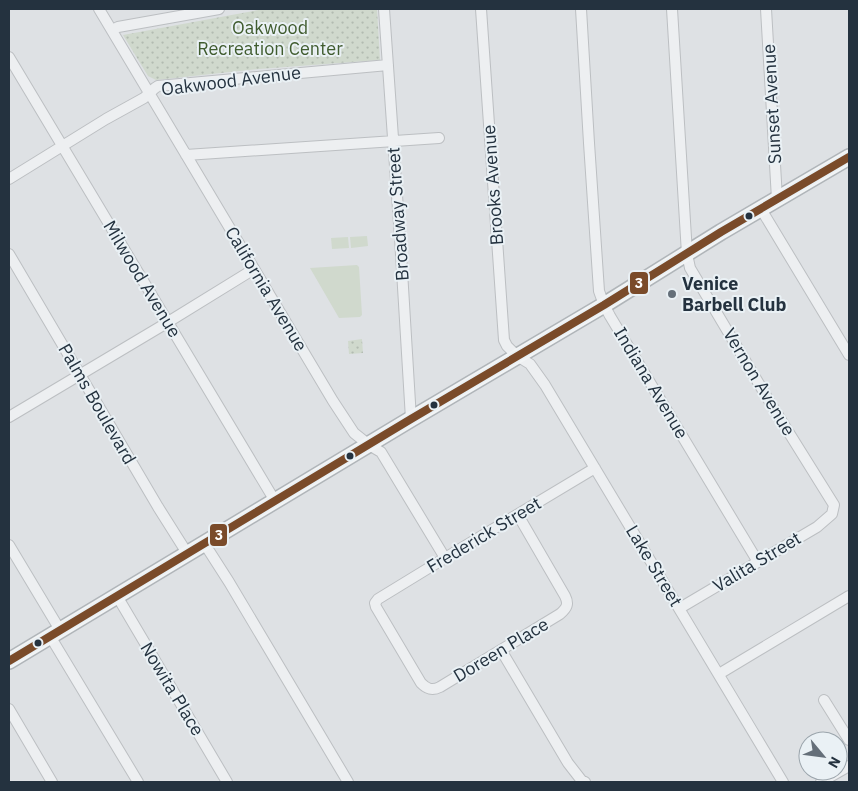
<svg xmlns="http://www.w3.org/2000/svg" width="858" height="791" viewBox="0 0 858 791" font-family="'IBM Plex Sans',sans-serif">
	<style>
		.green { fill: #d0d9cd }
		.park { fill: url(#park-dots) }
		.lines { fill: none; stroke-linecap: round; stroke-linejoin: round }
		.minor-casing { stroke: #bcbfc2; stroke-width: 12 }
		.highway-casing { stroke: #b0b5b9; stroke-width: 18 }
		.minor { stroke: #edeff1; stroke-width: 10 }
		.highway { stroke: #f2f4f5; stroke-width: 15 }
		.bus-1-casing { stroke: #eaf1f5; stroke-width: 11 }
		.bus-1 { stroke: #7a4b2a; stroke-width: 8 }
		.bus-dot { fill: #24323f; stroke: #eaf1f5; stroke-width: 2 }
		.poi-dot { fill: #656f79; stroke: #eaf1f5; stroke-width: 2 }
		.labels { text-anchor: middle; stroke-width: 4; stroke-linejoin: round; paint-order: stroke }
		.park-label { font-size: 18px; fill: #405c2f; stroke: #eaf1f5 }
		.street-label { font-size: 18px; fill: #24323f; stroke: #eaf1f5 }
		.poi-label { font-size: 18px; font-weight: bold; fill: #24323f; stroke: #eaf1f5; text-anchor: start }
		.line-badge { stroke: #eaf1f5; stroke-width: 2 }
		.badge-label { font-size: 14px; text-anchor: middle; font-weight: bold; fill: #fff }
	</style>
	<defs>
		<pattern id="park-dots" width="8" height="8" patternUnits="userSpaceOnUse" patternTransform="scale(1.25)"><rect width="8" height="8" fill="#d0d9cd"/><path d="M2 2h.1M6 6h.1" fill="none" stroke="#b2bbb1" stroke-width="1.8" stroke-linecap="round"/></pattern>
	</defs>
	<rect width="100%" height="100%" fill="#dee1e4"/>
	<path class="green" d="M367,236L368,246L351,248L350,237Z
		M348,237L349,248L332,249L331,238Z
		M357,265L359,267L362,315L360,317L339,318L310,268Z"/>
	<path class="park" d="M264,9H377L380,60L259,69L156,80L148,76L123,35Z
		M362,339L363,353L349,354L348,341Z"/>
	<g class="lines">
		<g class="minor-casing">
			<path id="minor" d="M99,9L333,401L354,433L369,445L381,452L445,558
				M384,9L400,238L411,419
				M481,9L504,340L507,346L517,356L530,364L545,385L783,782
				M581,9L589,143L599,291L604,305L610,316L758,562
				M672,9L687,254L690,268L771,404L834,505L832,514L817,527L680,608
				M766,9L777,199
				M112,30L118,27L219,9
				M9,57L275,501
				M186,155L439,138
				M9,179L106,119L144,98L155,88L158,86L388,65
				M761,209L849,355
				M9,254L158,507L187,553
				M9,417L160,327L254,269
				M518,515L565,596C569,604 567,608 560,614L440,687C432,691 427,689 421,683L376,607L375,603L378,599L445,558L595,468
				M204,543L229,582L348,782
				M9,545L60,630
				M117,596L227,782
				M50,636L138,782
				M501,650L568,763L582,781L585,782
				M719,674L849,596
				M824,700L849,740
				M9,709L52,782
				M821,782L849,766"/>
		</g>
		<g class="highway-casing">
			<path id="highway" d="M9,661L411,419L604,305L721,232L849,157"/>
		</g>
		<use href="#minor" class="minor"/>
		<use href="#highway" class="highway"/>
		<g class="bus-1-casing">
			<path id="bus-1" d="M9,661L411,419L604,305L721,232L849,157"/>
		</g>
		<use href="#bus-1" class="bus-1"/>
	</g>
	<g class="bus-dot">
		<circle cx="749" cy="216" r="4.5"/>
		<circle cx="434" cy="405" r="4.5"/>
		<circle cx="350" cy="456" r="4.5"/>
		<circle cx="38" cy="643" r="4.5"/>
	</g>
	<circle class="poi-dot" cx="672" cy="294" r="5"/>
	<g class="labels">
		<g class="park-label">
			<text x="270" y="34">Oakwood<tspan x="270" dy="21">Recreation Center</tspan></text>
		</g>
		<g class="street-label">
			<text transform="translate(231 81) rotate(-7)" y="6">Oakwood Avenue</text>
			<text transform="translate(772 104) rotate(-93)" y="6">Sunset Avenue</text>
			<text transform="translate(493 185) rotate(-94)" y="6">Brooks Avenue</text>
			<text transform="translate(398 214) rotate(-94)" y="6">Broadway Street</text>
			<text transform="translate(142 279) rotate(59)" y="6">Milwood Avenue</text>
			<text transform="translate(266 289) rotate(59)" y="6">California Avenue</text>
			<text transform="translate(759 382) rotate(59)" y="6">Vernon Avenue</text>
			<text transform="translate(651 383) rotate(59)" y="6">Indiana Avenue</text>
			<text transform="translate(97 404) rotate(60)" y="6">Palms Boulevard</text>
			<text transform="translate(484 535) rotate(-31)" y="6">Frederick Street</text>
			<text transform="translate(757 562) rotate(-31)" y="6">Valita Street</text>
			<text transform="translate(654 566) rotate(59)" y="6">Lake Street</text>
			<text transform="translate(501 650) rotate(-31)" y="6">Doreen Place</text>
			<text transform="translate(172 689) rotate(59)" y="6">Nowita Place</text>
		</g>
		<g class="poi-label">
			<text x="682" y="290">Venice<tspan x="682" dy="21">Barbell Club</tspan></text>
		</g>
	</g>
	<g class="line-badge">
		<rect x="629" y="271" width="20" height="24" rx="5" fill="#7a4b2a"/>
		<rect x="209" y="523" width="19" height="24" rx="5" fill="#7a4b2a"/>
	</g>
	<g class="badge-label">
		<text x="639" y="288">3</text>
		<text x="219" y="540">3</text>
	</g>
	<rect width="858" height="791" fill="none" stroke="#24323f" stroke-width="20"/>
	<g transform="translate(823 756) rotate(119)"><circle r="24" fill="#eaf1f5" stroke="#9ba5ac"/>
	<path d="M0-4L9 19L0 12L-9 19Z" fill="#656f79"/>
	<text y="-8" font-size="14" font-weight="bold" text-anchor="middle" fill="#24323f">N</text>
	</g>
</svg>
